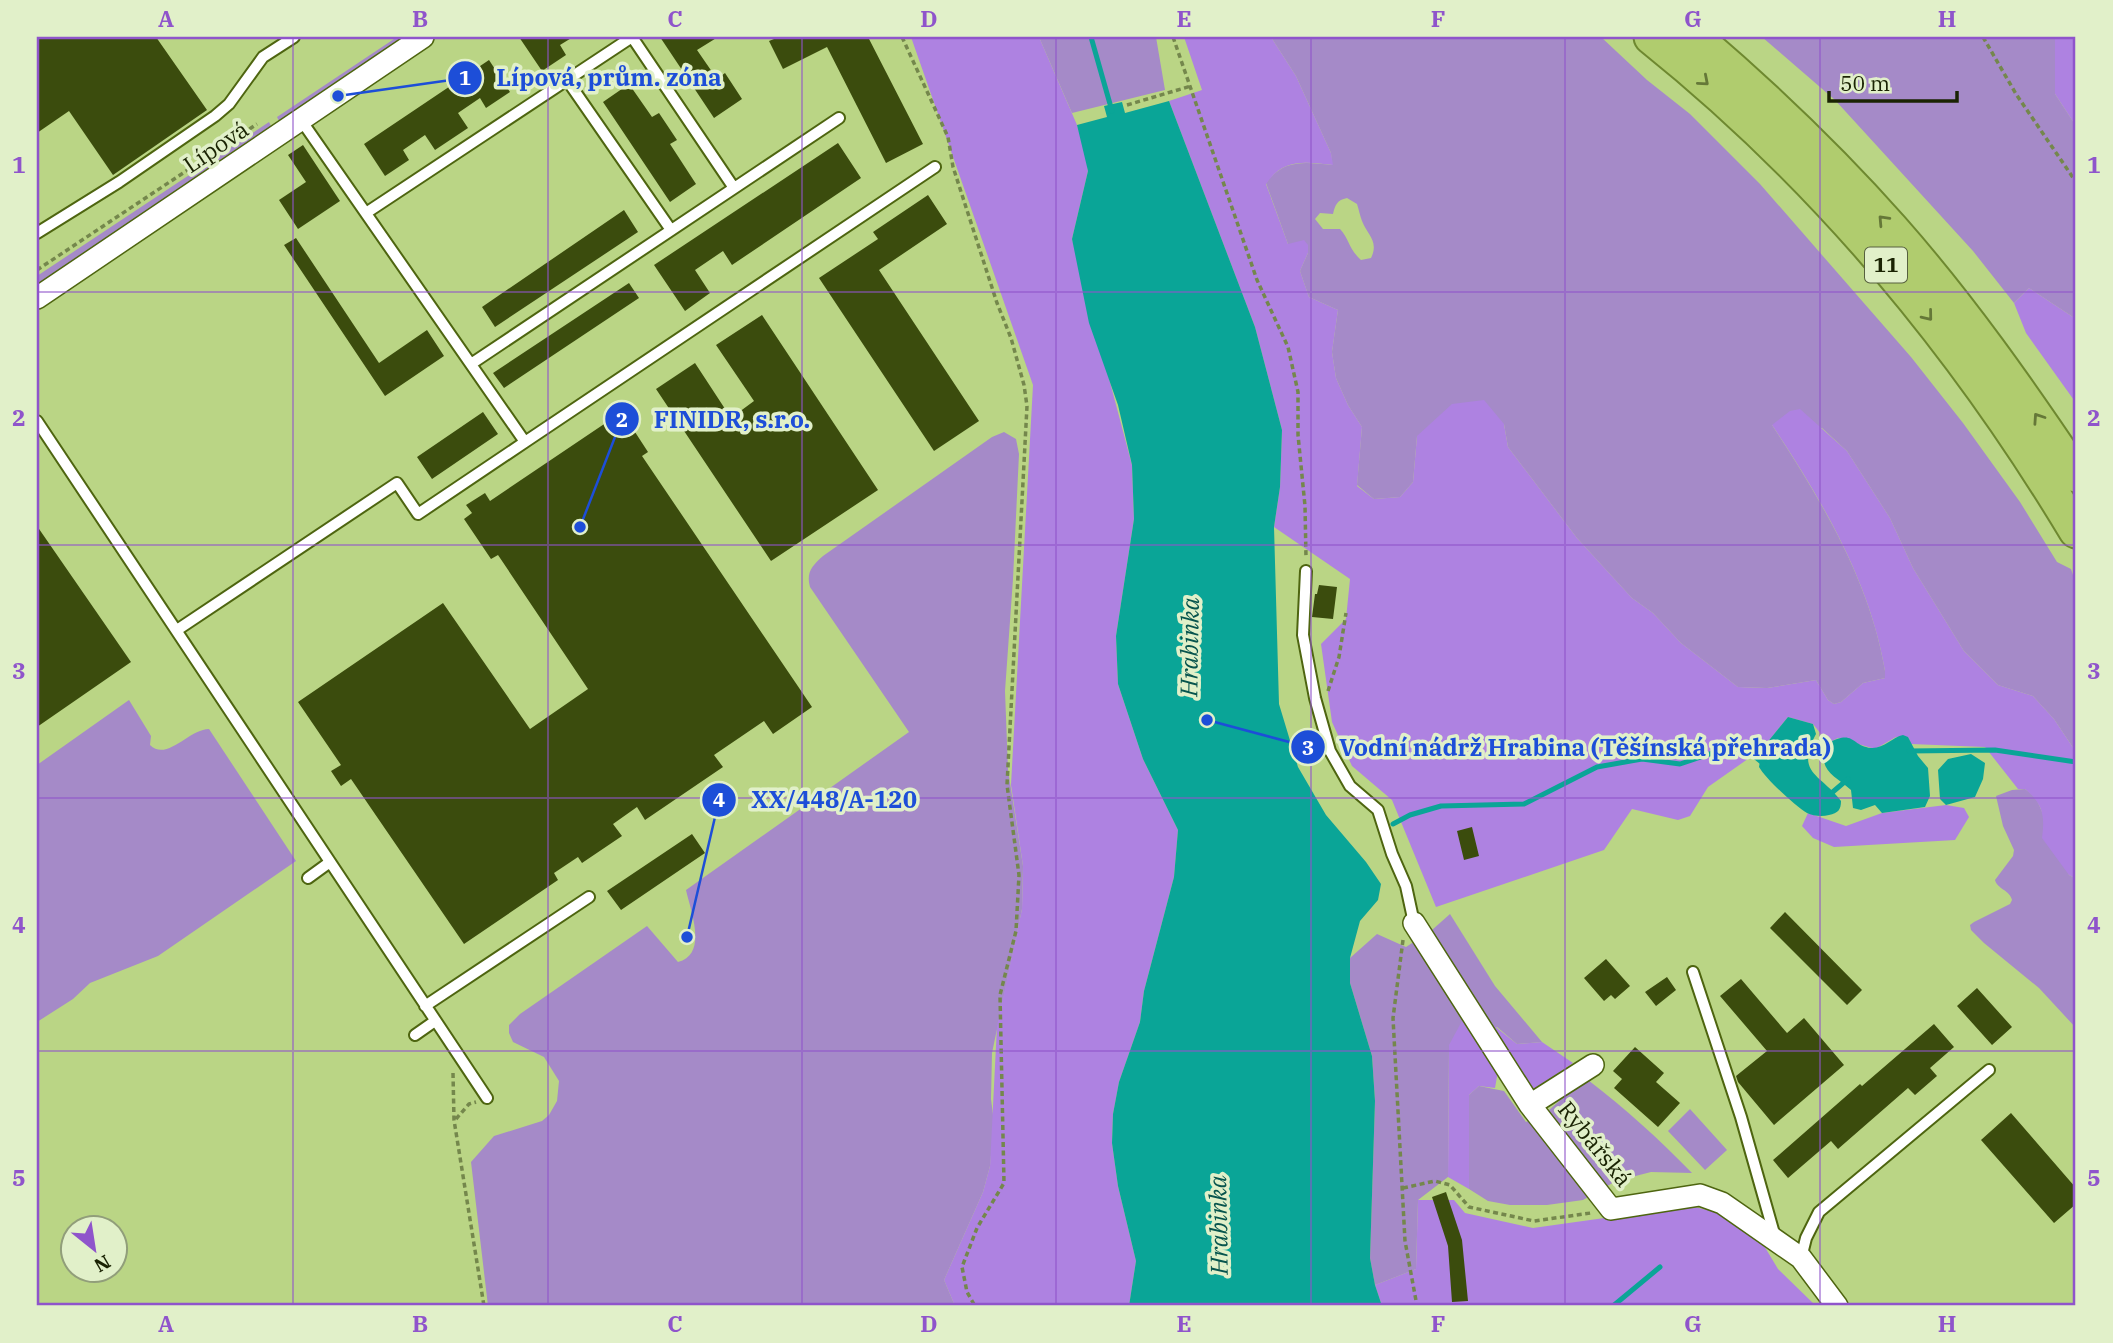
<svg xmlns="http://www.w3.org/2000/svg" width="2113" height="1343" viewBox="0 0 2113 1343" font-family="'IBM Plex Serif',serif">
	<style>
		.green { fill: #a58ac8; fill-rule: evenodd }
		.forest { fill: #ae82e1 }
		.water { fill: #0aa597 }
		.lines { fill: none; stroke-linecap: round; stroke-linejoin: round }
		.stream { stroke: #0aa597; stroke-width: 5 }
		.building { fill: #3b4c0d }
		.service-casing { stroke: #4e6510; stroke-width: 14 }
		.minor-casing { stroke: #4e6510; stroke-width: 24 }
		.trunk-casing { stroke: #6e8830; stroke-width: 37 }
		.path { stroke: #74874c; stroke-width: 3.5; stroke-dasharray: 5 3.5; stroke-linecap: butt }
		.service { stroke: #fff; stroke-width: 10 }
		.minor { stroke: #fff; stroke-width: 21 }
		.trunk { stroke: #b0cc6e; stroke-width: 33 }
		.oneway { stroke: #657838 }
		.grid { fill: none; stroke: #8f54cb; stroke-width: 2; stroke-opacity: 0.55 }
		.labels { text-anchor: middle; stroke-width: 7; stroke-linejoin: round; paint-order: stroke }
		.shield { fill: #e1f0c9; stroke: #56603e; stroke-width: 2 }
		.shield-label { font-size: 21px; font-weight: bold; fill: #1a2303 }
		.street-label { font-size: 23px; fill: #1a2303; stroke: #e1f0c9 }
		.water-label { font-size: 24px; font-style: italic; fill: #07544d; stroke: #e1f0c9 }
		.leader { fill: none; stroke: #1d4ed8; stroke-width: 2.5 }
		.callout-dot { fill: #1d4ed8; stroke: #e1f0c9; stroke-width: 2.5 }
		.mark-label { font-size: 21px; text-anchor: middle; font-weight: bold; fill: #fff }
		.callout-label { font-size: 24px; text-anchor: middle; font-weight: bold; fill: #1d4ed8; stroke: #e1f0c9; stroke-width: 7; stroke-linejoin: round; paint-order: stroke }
		.neatline { fill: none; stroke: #8f54cb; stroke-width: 2.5 }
		.grid-label { font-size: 23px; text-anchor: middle; font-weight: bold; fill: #8f54cb }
	</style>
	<rect width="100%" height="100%" fill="#bad585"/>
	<path class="green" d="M397,37H410L358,71L353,70L321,92L323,95L37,286V276L269,122L271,126L279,121L277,117Z
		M1039,37H1156L1165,90L1072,113Z
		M1271,37H1601L1647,80L1690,114L1760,184L1911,357L1963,423L2020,502L2057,562L2071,569L2076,584V752L2054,719L2033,696L1998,685L1964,651L1913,568L1890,518L1847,451L1822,428L1772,425C1821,500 1870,581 1885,671V678L1863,683L1841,702L1834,704L1828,700L1816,680L1767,688L1738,687L1681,643L1653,613L1632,598L1577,538L1508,447L1504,424L1417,436L1413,482L1400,497L1374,499L1357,485L1362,427L1348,405L1336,378L1332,352L1338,310L1309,297L1300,271L1308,253L1288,244L1266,183C1284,159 1304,162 1332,165L1331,153L1296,76ZM1347,198L1357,204C1359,210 1360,216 1362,221C1368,236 1379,241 1371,258L1361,260C1348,248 1350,240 1340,229H1323L1315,219L1320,213L1333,214C1335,205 1337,200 1347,198Z
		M1762,37H2055V94L2076,126V319L2029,288L2014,303L1973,251L1835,100Z
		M1004,432L1016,439L1019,454L1013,579L1005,691L1008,770L1023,866L1022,909L992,1053L991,1099L994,1123L990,1166L983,1192L944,1280L955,1306H488L471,1162L494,1136L542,1121L549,1115L557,1101L559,1081L544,1057L513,1042L509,1033V1025L520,1014L647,926L678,962C708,954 691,912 686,890L909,732L810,587C806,572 812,566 823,556L992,437Z
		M129,700L151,736L150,745C167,762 189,729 209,729L296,861L158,956L90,983L73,999L37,1022V765Z
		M2025,789L2036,798L2069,875L2076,879V1028L2039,988L1984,943L1971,930L1970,925L1974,922L2010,904L2012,900C2010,890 1997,889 1995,880L2013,856L2014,850L2003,826L1996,796L2012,790Z
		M1450,914L1495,986L1542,1042L1517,1044L1497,1027L1449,1045L1448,1177L1418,1200L1416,1269L1375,1285L1370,1258L1375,1101L1372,1056L1350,983V958L1377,934L1406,947L1432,930Z
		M1588,1080C1626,1109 1659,1139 1692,1173L1651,1172L1616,1181L1583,1200L1547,1205H1510L1488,1201L1469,1189V1095L1479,1086L1504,1091L1526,1122L1548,1111L1576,1086Z
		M1690,1109L1727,1150L1705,1170L1668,1131Z"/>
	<path class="forest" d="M911,37H1039L1077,125L1085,151L1088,171L1072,239L1132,465L1134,519L1116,636L1118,684L1143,759L1178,830L1174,877L1144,991L1140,1022L1119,1082L1113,1114L1112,1143L1118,1186L1136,1261L1129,1306H955L944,1280L983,1192L990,1166L997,1026L1022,909L1023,866L1011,785L1033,385Z
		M1184,37H1271L1296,76L1331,153L1333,165C1304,162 1284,158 1266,184L1288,244L1304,240L1308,245V253L1300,271L1309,297L1338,310L1332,352L1336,378L1348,405L1362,427L1357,486L1374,499L1400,497L1413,482L1417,436L1452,404L1484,400L1504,424L1508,447L1577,538L1632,598L1653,613L1681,643L1738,687L1767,688L1816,680L1828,700L1834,704L1841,702L1863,683L1885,678V671C1870,581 1821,499 1772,425L1790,411L1800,409L1847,451L1890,518L1913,568L1964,651L1998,685L2033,696L2054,719L2076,752V879L2069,875L2042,838C2045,816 2043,804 2025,789H2018L1985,747L1911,744L1908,737H1896L1875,749L1838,738L1828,743L1813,724L1788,717L1762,749L1708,787L1690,816L1678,820L1632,809L1604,850L1436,907L1392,800L1352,766L1332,722L1321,644L1346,619L1350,579L1274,527L1280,487L1282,430L1255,327L1169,101L1202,90Z
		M2055,37H2076V126L2055,94Z
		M2029,288L2076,319V403L2026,333L2014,303Z
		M1946,805L1964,808L1969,817L1955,840L1834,847L1813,838L1802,826L1808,813L1846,826L1882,813Z
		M1478,1013L1517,1044L1542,1042L1573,1063L1532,1091L1498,1071L1495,1088L1479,1086L1469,1095V1189L1448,1177L1449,1045L1462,1021Z
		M1418,1200H1454L1465,1213L1533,1228L1690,1206L1729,1215L1760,1239L1778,1269L1816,1306H1382L1375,1285L1416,1269Z"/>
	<path class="water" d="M1169,101L1255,327L1282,430L1280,487L1274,527L1279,704L1298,767L1326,815L1366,862L1381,884L1378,900L1360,921L1350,958V983L1372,1056L1375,1101L1370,1258L1375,1285L1382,1306H1129L1136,1261L1118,1186L1112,1143L1113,1114L1119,1082L1140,1022L1144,991L1174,877L1178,830L1143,759L1118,684L1116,636L1134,519L1132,465L1118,405L1089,323L1072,239L1088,171L1077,125L1107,117L1104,106L1122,102L1125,113Z
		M1788,717L1813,724L1816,734C1795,774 1820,773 1841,801C1841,810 1838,813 1829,815C1822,817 1813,816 1807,813C1795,806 1766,779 1759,767L1762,749Z
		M1903,735L1908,737L1918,756L1928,768L1930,796L1925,807L1882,813L1875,805L1861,810L1853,808L1851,790C1834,775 1815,769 1828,743C1855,729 1851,746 1871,748C1883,749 1893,737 1903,735Z
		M1971,754L1985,763L1983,779L1975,797L1946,805L1940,799L1938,770L1948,759Z"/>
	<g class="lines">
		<path class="stream" d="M1091,37L1112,111
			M1909,751L1995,750L2076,762
			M1828,796L1848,779
			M1393,824L1410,815L1441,806L1524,804L1597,767L1642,759L1680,764L1727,748L1753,755L1764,764
			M1613,1306L1660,1267"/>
	</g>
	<path class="building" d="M37,37H156L207,110L113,175L69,111L37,133Z
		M519,37H573L560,45L566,55L542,71Z
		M660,37H718L697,50L717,79L725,73L742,99L714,118Z
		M779,37H868L923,144L886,163L827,47L783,69L769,41Z
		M489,60L510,92L486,108L480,98L458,113L468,128L435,150L425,135L403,150L409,160L385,176L364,144Z
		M629,84L652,117L659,113L677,140L670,144L696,184L670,202L603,102Z
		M838,143L861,178L732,265L723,251L695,270L710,293L685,311L654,265Z
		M303,145L340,201L298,229L279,200L306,182L288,155Z
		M928,195L947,224L879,270L979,421L934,451L819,278L878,239L873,232Z
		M624,210L638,232L495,327L482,307Z
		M296,238L379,363L427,330L444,356L385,396L284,245Z
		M629,283L639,298L504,388L493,373Z
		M762,315L878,490L771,561L656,389L695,363L731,418L754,401L716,345Z
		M483,412L498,434L432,479L417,457Z
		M622,412L648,452L642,456L812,707L773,734L764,721L714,755L723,767L645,820L637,807L613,824L622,836L582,863L578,857L554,873L558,880L464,944L351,779L341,786L331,771L341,765L298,702L443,603L530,729L588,689L498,555L491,559L464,519L472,513L466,505L485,493L490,501Z
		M37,526L131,662L37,727Z
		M1319,585L1337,587L1333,619L1312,617L1315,594H1317Z
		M1472,827L1479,856L1464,860L1457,831Z
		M692,834L705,853L621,910L607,891Z
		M1785,912L1862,990L1847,1005L1770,928Z
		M1606,959L1630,986L1615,999L1611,995L1604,1001L1584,978Z
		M1667,977L1676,990L1656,1006L1645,992Z
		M1741,979L1787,1033L1804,1018L1844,1065L1774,1125L1738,1082L1736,1076L1767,1051L1720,996Z
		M1977,988L2012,1027L1992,1045L1957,1006Z
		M1934,1024L1954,1047L1930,1068L1937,1076L1915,1095L1908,1088L1838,1149L1831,1141L1788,1178L1773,1160L1860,1084L1862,1086Z
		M1635,1047L1664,1073L1656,1082L1680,1103L1658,1127L1614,1088L1622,1079L1613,1071Z
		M2011,1113L2076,1188V1204L2054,1223L1981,1140Z
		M1446,1192L1462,1240L1468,1301L1452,1302L1448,1246L1432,1197Z"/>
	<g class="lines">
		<g class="service-casing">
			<path id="service" d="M567,80L671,230
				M301,120L525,442L935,167
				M366,213L632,37L734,188
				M37,233L119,182L215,116L229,104L263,57L294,37
				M471,364L839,118
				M37,421L487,1098
				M1306,571L1303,635L1315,698L1330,751L1350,786L1378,810L1392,854L1406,886L1414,923
				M177,630L397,483L418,514L525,442
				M308,878L330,862
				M1693,972L1741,1117L1775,1237
				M425,1006L589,897
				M415,1035L435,1021
				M1801,1258L1806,1238L1819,1212L1989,1070"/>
		</g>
		<g class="minor-casing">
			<path id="minor" d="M37,298L423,37
				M1414,923L1530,1105L1611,1209L1700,1195L1722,1203L1801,1258L1837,1306
				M1530,1105L1593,1065"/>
		</g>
		<g class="trunk-casing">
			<path id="trunk" d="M1651,37C1822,174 1963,343 2076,531
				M1695,37C1765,97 1831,160 1892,229C1960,306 2019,390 2076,475"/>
		</g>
		<path class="path" d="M902,37L948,137L953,167L997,303L1011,338L1024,385L1027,406L1007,785L1019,875L1016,931L1000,995L1004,1183L977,1228L962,1267L967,1292L975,1306
			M1173,37L1257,280L1288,347L1298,392V435L1305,506L1306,558
			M1983,37L2016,94L2076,182
			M1127,105L1191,86
			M37,270L257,124
			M1328,691L1339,657L1346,613
			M1403,940L1393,1018L1405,1241L1417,1306
			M453,1073L454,1120L484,1306
			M456,1119L469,1104L476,1102
			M1403,1188L1435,1181L1450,1185L1469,1207L1534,1221L1591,1213"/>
		<use href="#service" class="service"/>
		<use href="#minor" class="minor"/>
		<use href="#trunk" class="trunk"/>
	</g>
	<defs><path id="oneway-chevron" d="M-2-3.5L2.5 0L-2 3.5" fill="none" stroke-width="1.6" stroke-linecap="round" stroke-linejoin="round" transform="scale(1.75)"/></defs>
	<g class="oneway">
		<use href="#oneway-chevron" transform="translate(1704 81) rotate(41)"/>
		<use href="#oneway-chevron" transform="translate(1883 220) rotate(-133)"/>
		<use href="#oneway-chevron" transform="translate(1928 316) rotate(51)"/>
		<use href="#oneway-chevron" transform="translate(2038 418) rotate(-124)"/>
	</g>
	<path class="grid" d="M293,37V1306M548,37V1306M802,37V1306M1056,37V1306M1311,37V1306M1565,37V1306M1820,37V1306M37,292H2076M37,545H2076M37,798H2076M37,1051H2076"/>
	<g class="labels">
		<rect class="shield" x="1865" y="247.5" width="42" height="35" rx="5"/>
		<g class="shield-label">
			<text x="1886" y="272">11</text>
		</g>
		<g class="street-label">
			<text transform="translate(216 147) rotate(-34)" y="8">Lípová</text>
			<text transform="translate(1595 1144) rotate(51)" y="8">Rybářská</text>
		</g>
		<g class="water-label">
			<text transform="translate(1190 647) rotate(-89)" y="8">Hrabinka</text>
			<text transform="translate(1219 1225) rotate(-91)" y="8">Hrabinka</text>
		</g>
	</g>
	<path class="leader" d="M338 96L465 78M580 527L622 419M1207 720L1308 747M687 937L719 800"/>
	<g class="callout-dot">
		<circle cx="338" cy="96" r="7"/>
		<circle cx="580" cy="527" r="7"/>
		<circle cx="1207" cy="720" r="7"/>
		<circle cx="687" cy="937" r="7"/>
		<circle cx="465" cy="78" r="18"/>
		<circle cx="622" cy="419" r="18"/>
		<circle cx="1308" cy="747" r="18"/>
		<circle cx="719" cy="800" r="18"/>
	</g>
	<g class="mark-label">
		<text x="465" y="85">1</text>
		<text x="622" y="427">2</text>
		<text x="1308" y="755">3</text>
		<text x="719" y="807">4</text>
	</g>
	<g class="callout-label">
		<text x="609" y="86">Lípová, prům. zóna</text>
		<text x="732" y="428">FINIDR, s.r.o.</text>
		<text x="1585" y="756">Vodní nádrž Hrabina (Těšínská přehrada)</text>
		<text x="834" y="808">XX/448/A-120</text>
	</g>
	<rect width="2113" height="1343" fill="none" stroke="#e1f0c9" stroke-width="77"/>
	<g transform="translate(94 1249) rotate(150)"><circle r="33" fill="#e1f0c9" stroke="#919e7a" stroke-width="2"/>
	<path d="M0-5L12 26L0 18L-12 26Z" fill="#8f54cb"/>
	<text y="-10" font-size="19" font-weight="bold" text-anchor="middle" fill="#1a2303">N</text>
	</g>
	<path d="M1829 91v10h128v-10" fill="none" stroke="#1a2303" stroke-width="3.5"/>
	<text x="1840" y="91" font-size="21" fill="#1a2303" stroke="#e1f0c9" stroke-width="5" paint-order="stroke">50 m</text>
	<rect x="38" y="38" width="2036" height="1266" class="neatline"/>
	<g class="grid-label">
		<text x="166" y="27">A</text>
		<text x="420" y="27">B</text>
		<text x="675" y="27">C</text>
		<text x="929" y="27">D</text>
		<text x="1184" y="27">E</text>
		<text x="1438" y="27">F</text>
		<text x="1693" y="27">G</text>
		<text x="1947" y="27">H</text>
		<text x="19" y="173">1</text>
		<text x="2094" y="173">1</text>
		<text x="19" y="426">2</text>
		<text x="2094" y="426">2</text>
		<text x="19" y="679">3</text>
		<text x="2094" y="679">3</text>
		<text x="19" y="933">4</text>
		<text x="2094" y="933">4</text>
		<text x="19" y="1186">5</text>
		<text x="2094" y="1186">5</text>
		<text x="166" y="1332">A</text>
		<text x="420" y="1332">B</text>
		<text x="675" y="1332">C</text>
		<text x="929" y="1332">D</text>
		<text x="1184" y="1332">E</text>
		<text x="1438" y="1332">F</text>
		<text x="1693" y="1332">G</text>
		<text x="1947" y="1332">H</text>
	</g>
</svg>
